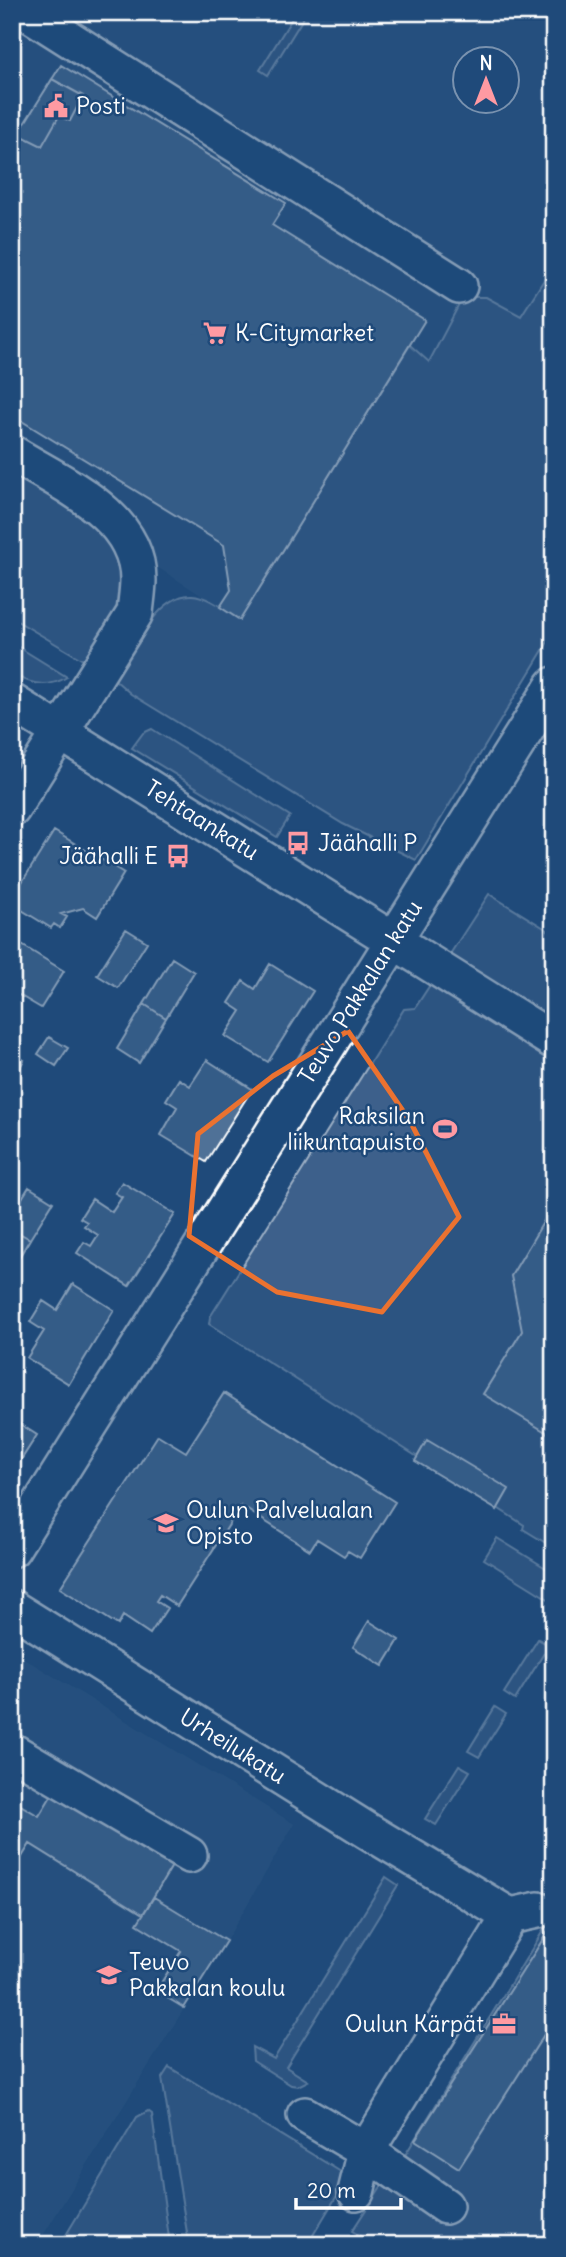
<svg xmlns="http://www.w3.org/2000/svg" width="566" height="2257" viewBox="0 0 566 2257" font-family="Delius,sans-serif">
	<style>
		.built { fill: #2e5683; fill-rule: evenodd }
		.green { fill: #3c618b; stroke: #9eb0c5; stroke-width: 2 }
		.building { fill: #507197; stroke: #fff; stroke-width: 2 }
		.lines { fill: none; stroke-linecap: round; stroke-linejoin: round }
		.minor-casing { stroke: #fff; stroke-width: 40 }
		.minor { stroke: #1f4a7a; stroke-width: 35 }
		.marked { fill: none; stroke: #eb7230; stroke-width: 5; stroke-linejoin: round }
		.labels { text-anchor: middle; stroke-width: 5; stroke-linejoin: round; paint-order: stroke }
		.poi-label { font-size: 23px; fill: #fff; stroke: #1f4a7a; text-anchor: start }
		.street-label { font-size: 23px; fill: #fff; stroke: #1f4a7a }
	</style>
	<rect width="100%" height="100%" fill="#1f4a7a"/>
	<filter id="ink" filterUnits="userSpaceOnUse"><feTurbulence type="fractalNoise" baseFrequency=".0143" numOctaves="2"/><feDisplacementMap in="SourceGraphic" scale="14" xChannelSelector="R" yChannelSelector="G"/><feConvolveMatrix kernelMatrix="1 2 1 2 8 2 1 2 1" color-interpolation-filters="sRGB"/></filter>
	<g filter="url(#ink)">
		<path class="built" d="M12,12H554V264L521,317L498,303L429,362L410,346L240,620L12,474ZM464,60H506V102H464Z
			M12,1651L294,1824L226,1941L37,2245H26L12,2236Z"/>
		<path class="green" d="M296,12H307L268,75L260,70Z
			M554,264V632L416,860L343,824L131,694L115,680C129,656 158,593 192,595C208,596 227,611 240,619L410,345L429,362L463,297H486L521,316Z
			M12,474C57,501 137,534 119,600C113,621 95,642 83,660L12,618Z
			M12,643L67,677C48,689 30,685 12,673Z
			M152,729L290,816L277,837L132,748L143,733Z
			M489,894L554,934V1548L523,1529L524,1525L209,1324L210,1317L404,1009L415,1008Z
			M497,1538L554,1573V1594L550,1600L484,1559Z
			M538,1639L549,1645L515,1700L504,1693Z
			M495,1707L506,1714L479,1757L468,1751Z
			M459,1765L470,1771L436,1825L425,1819Z
			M386,1877L398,1885L286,2067L308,2081L298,2086L291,2085L253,2061L252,2047L274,2059Z
			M554,1913V2245H350L357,2234L352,2231L382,2185L386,2186Z
			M169,2067L341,2172V2189L307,2245H189L162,2078Z
			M148,2111L152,2114L170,2245H60L137,2117Z"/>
		<path class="building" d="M61,65L286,203L272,225L425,320L240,620L220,607L231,590L224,545L12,415V143Z
			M52,79L83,96L70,121L59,116L42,146L18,134Z
			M54,831L124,873L97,917L83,908L61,914L67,917L60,928L54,924L51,928L12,904V898Z
			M126,929L147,942L118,988L97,975Z
			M12,939L64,971L41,1008L12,991Z
			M172,958L194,972L166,1018L144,1004Z
			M270,964L313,991L268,1062L225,1036L241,1011L229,1003L243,981L255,989Z
			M144,1004L166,1018L139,1063L117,1049Z
			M49,1037L68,1048L56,1066L38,1054Z
			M12,1054L24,1060L17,1073L12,1071Z
			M207,1060L252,1089L206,1162L161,1135L177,1107L166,1100L179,1079L190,1086Z
			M122,1182L175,1214L129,1286L77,1253L84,1242L91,1246L98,1235L84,1226L87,1222L80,1218L92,1199L112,1212L122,1197L115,1193Z
			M29,1187L53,1202L30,1239L12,1229V1214Z
			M554,1204V1437L483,1394L522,1331L511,1276Z
			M12,1229L30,1239L12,1269Z
			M73,1284L114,1310L69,1384L27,1358L44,1331L30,1322L43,1301L57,1310Z
			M224,1393L395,1502L360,1558L348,1551L344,1556L317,1539L310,1550L241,1506L177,1606L160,1595L156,1601L167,1608L150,1634L123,1616L118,1625L60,1588L158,1435L186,1452Z
			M12,1419L37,1435L12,1474Z
			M427,1440L509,1489L497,1510L415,1461Z
			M369,1621L399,1640L383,1666L353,1647Z
			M56,1788L175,1861L143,1914L30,1844L12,1873V1800L39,1816Z
			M154,1897L226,1941L184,2008L156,1991L181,1951L137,1924Z
			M554,1922V2019L459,2168L415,2140Z
			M360,2236L375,2245H355Z"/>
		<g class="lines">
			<g class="minor-casing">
				<path id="minor" d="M27,12L459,286
					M12,453C60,483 138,514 138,580C138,590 136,602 135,613L12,809
					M12,702L554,1041
					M12,1549L554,685
					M12,1608L368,1831L510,1916L366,2151L356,2192
					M12,1751L189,1855
					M510,1916L538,1910
					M305,2115L366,2151L445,2206"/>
			</g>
			<use href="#minor" class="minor"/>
		</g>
	</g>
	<path d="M0 0H566V2257H0ZM348,1031L410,1121L459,1217L382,1312L277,1292L189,1236L198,1134L273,1076Z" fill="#1f4a7a" fill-opacity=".55" fill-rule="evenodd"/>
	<path class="marked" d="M348,1031L410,1121L459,1217L382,1312L277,1292L189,1236L198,1134L273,1076Z"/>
	<defs>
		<g id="civic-bare" transform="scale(1.89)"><path d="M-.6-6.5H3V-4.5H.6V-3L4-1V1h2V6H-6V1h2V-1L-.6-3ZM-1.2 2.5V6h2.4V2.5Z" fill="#ff9aa2" stroke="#1f4a7a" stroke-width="2.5" paint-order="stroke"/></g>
		<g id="supermarket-bare" transform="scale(1.89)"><path d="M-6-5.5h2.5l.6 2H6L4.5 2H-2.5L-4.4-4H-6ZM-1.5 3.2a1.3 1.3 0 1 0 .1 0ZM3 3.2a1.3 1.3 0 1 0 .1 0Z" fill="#ff9aa2" stroke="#1f4a7a" stroke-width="2.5" paint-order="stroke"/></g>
		<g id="bus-bare" transform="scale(1.89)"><path d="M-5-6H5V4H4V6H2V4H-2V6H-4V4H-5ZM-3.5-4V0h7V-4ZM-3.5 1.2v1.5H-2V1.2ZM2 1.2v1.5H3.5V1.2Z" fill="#ff9aa2" stroke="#1f4a7a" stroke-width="2.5" paint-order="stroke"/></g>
		<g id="stadium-bare" transform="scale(1.89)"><path d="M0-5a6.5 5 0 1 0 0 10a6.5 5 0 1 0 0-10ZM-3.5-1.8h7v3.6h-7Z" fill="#ff9aa2" stroke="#1f4a7a" stroke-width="2.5" paint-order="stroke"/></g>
		<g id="school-bare" transform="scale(1.89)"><path d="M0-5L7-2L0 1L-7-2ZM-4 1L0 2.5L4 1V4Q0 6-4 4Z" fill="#ff9aa2" stroke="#1f4a7a" stroke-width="2.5" paint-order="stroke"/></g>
		<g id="office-bare" transform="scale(1.89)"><path d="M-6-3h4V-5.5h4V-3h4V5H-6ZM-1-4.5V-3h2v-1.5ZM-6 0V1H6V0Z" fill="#ff9aa2" stroke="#1f4a7a" stroke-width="2.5" paint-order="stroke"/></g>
	</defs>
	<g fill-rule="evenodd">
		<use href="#civic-bare" x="56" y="106"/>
		<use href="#supermarket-bare" x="215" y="333"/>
		<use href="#bus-bare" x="298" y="843"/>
		<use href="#bus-bare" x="178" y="856"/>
		<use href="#stadium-bare" x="445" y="1129"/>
		<use href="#school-bare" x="166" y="1523"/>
		<use href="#school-bare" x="109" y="1975"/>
		<use href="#office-bare" x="504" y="2024"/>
	</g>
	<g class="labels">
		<g class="poi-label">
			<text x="76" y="114">Posti</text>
			<text x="235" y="341">K-Citymarket</text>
			<text x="318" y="851">Jäähalli P</text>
			<text x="158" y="864" text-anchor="end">Jäähalli E</text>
			<text x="425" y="1124" text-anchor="end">Raksilan<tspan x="425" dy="26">liikuntapuisto</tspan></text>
			<text x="186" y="1518">Oulun Palvelualan<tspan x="186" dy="26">Opisto</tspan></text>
			<text x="129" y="1970">Teuvo<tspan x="129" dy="26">Pakkalan koulu</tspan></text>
			<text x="484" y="2032" text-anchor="end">Oulun Kärpät</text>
		</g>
		<g class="street-label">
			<text transform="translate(202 820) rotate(32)" y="8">Tehtaankatu</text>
			<text transform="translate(360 992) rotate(-58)" y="8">Teuvo Pakkalan katu</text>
			<text transform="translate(233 1746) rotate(32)" y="8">Urheilukatu</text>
		</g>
	</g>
	<rect width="566" height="2257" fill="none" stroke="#1f4a7a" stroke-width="42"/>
	<rect x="21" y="21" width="524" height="2215" fill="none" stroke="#fff" stroke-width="2.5" filter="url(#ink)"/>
	<g transform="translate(486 80)"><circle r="33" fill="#1f4a7a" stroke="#7992af" stroke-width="2"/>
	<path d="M0-5L12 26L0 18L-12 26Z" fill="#ff9aa2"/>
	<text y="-10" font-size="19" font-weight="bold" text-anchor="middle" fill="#ffffff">N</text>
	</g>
	<path d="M296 2198v10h105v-10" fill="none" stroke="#ffffff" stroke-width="3.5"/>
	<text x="307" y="2198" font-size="21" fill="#ffffff" stroke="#1f4a7a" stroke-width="5" paint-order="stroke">20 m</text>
</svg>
